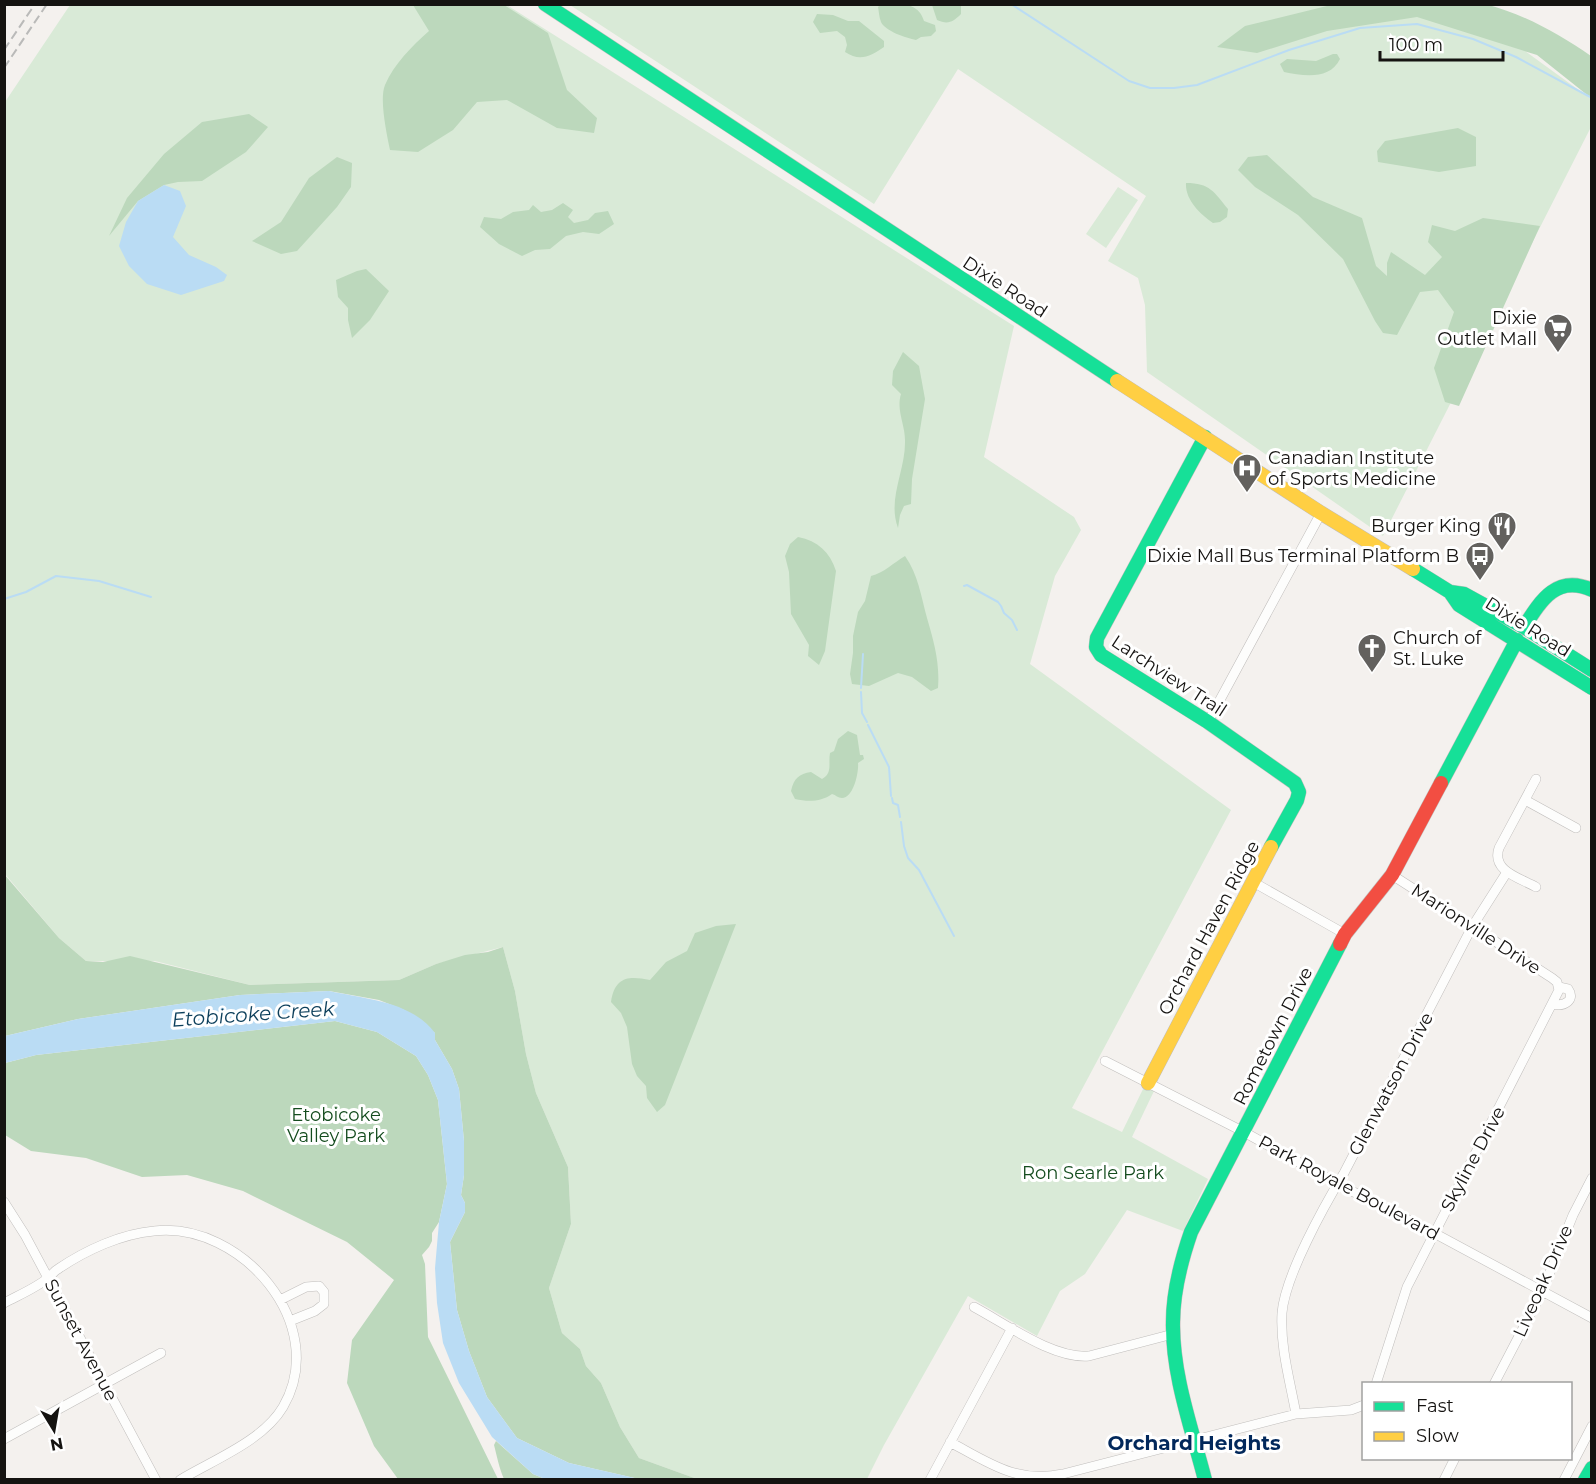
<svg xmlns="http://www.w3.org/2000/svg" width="1596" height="1484" viewBox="0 0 1596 1484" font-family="Montserrat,sans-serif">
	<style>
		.green { fill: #d9ead7 }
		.forest { fill: #bcd8bc }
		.water { fill: #badcf4 }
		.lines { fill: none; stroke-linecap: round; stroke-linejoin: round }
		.stream { stroke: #badcf4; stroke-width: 2 }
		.street-casing { stroke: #c0bebc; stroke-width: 10 }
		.fast-casing { stroke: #c0bebc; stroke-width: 15 }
		.slow-casing { stroke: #c0bebc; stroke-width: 15 }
		.jam-casing { stroke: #c0bebc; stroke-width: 15 }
		.street { stroke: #fdfdfc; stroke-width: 9 }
		.fast { stroke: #16e098; stroke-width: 14 }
		.slow { stroke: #ffcf43; stroke-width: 14 }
		.jam { stroke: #f24e42; stroke-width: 14 }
		.rail { stroke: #babab9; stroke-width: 2; stroke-dasharray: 9 4.5; stroke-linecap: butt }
		.labels { text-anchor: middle; stroke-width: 6; stroke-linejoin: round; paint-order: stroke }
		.street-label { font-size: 18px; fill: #151311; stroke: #fff }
		.poi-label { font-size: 18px; fill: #151311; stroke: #fff; text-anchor: end }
		.park-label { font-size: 18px; fill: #144c1e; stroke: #fff }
		.water-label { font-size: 20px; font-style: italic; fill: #0c3f5b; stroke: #fff }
		.neighbourhood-label { font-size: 20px; font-weight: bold; fill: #02285b; stroke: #fff }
	</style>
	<rect width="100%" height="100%" fill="#f4f1ee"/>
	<path class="green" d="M70,5H507L1014,326L984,457L1074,517L1081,530L1055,576L1030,664L1231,810L1072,1108L1122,1132L1144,1087L1154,1091L1132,1137L1208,1179L1183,1231L1127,1210L1085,1274L1060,1291L1037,1336L968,1296L884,1445L867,1479H697L639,1458L620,1427L601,1383L586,1366L580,1349L562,1333L549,1288L571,1224L568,1167L536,1093L526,1054L515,991L503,947L436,964L399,980L250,985L155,961H86L59,938L5,874V102Z
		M570,5H1462L1591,99V127L1383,536L1147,372L1145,305L1138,278L1108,261L1146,196L958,69L874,204Z
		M1118,187L1138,200L1106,248L1086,234Z"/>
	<path class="forest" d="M881,4C898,4 918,1 924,21L935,25L936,31L931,36L921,37L916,40C906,38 885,31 881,22C879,17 879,12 878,7Z
		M413,5H504L548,33L567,90L597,118L594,133L557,128L507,100L477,102L453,130L418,152L390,150C387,135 379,99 385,85C394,64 412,46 429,31Z
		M932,5H961V14C953,22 948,25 937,20Z
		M1331,5L1485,4C1524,14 1559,34 1591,56V98L1537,55L1417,17L1327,31L1257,53L1217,47L1245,26Z
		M817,14L833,15L848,21H859L884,41V47C871,56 860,62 845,52L847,45L845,37L837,31L820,33L813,22Z
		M1333,54H1337L1340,59C1330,80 1304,76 1284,72L1280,64L1287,59L1316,61Z
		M249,114L268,127L246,152L202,181L178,182L164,185L138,201L109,236L127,198L164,154L202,122Z
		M1458,128L1476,137V166L1439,172L1378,162L1377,151L1385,141Z
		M1267,155L1313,197L1362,218L1376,266L1387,276V263L1391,252L1425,275L1442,257L1428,242L1432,225L1455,231L1483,218L1540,226L1459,406L1445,402L1434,368L1454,312L1438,290L1420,292L1397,335L1383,333L1375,321L1343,259L1298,215L1255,187L1238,170L1248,157Z
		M337,157L352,163L351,187L337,207L297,251L281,254L252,241L281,222L309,178Z
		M1186,183C1210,183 1214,192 1228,209L1227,217L1220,222L1213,223C1200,214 1185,200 1186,183Z
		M563,203L573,210L568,217L574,223L588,220L595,213L608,211L614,224L599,234L583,232L566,236L550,249L535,250L522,256L499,244L480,227L484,217L501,219L513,212L529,210L533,205L541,212L552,210Z
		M366,269L389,291L370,320L352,338L348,320V308L338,297L336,280L357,271Z
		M903,352L919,366L925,399L912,479L911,504L904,506L900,515L898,528C887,499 906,470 905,440C905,424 896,410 901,394L892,385L893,371Z
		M798,537C818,541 830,552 836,571L825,651L819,665L808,656L809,645L791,614L789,572L785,556L790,544Z
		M905,556C918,574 921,596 927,618C934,642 940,663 938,688L931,691L912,677L898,673L869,686L852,684L850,674L853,653V636L858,612L865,601L871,576C884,573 893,563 905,556Z
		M848,731L857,735L860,755H863L864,759L858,763C859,771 854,798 842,798C838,798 836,795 832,794C821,802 808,802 795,799L791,791C794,778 799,774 811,772L822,779C833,773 828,763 830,753L834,751L838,739Z
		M4,874L59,938L86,961L103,962L130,956L250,985L399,980L436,964L465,955L488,952L503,947L515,991L526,1054L536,1093L568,1167L571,1224L549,1288L562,1333L580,1349L586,1366L601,1383L620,1427L639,1458L697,1479H639L569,1463L517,1438L487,1397L469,1351L457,1310L450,1242L465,1212V1203L461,1195L464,1175V1141L459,1089L452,1069L435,1040V1033L404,1010L379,1000L329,991L240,995L78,1019L5,1036Z
		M736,924L665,1105L657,1112L647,1098L646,1086L637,1076L632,1064L627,1027L621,1013L611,1002C615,976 629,976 650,980L666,962L687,951L695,933L716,926Z
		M335,1021L377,1032L416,1056L428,1075L438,1100L447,1184L439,1222L432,1233V1241L429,1247L422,1255L425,1264L428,1337L498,1479H398L374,1446L347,1383L352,1340L394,1280L347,1242L243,1191L187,1175L142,1177L86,1158L31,1151L5,1135V1063L36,1055Z
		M496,1441L533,1474L545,1479H504C499,1468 497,1456 494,1445Z"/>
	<path class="water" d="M164,185L180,191L186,206L173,237L189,255L216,267L227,275L224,281L181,295L147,284L129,266L119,246L126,222L138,201Z
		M329,991C365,999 411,1001 435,1033V1040L452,1069L459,1089L464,1141V1175L461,1195L465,1203V1212L450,1242L457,1310L469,1351L487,1397L517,1438L569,1463L639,1479H545L533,1474L492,1437L459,1383L443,1343L437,1303L435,1268L439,1222L447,1184L438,1100L428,1075L416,1056L377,1032L335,1021L36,1055L5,1063V1036L78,1019L240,995Z"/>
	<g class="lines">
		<path class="stream" d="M1011,4L1129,81L1150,88H1174L1197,85L1289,50L1360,28L1417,24L1473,39L1516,57L1592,98
			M964,586L967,585L998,602L1001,606L1004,613L1012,620L1017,630
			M4,599L26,592L56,576L99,581L151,597
			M861,688L863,654
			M861,692L862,713L867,722
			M868,725L889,767L891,796
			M892,798L893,803L898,805L900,817
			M901,822L904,846L908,858L919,870L954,936"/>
		<g class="street-casing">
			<path id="street" d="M1208,722L1321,513
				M1525,800L1576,828
				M1253,882L1345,934
				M1536,887C1520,878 1491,871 1499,848L1536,779
				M1553,1004C1564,1007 1576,1000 1568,989L1559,987
				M1105,1061L1244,1132L1338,1184L1434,1233L1592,1318
				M4,1202L25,1235L156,1480
				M280,1300L306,1287L319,1286L324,1292V1304L315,1311L290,1321
				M4,1303C19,1295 36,1288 48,1278C52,1275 54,1271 58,1269C86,1250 121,1234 154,1231C241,1221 331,1325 283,1407C263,1441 213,1460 180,1480
				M974,1307C1006,1324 1053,1359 1089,1356L1173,1334
				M1376,1384L1407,1287L1559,990L1557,982L1552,978L1392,875
				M1494,1384L1542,1292L1573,1215L1592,1178
				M1296,1414C1290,1381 1280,1347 1282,1313C1285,1276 1324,1206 1344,1173L1472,927L1507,872
				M4,1439L161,1353
				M950,1442C989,1463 1017,1484 1063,1474L1296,1414L1351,1410L1364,1405
				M930,1480L1012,1328
				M1444,1480L1455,1458
				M1564,1480L1592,1426"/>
		</g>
		<g class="fast-casing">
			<path id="fast" d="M545,4L1117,381
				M1205,437L1097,638L1096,647L1101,655L1208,722L1295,783L1299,792L1297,800L1271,847
				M1413,569L1450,592L1464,594L1524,627L1592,670
				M1450,592L1459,605L1592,688
				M1524,627C1541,600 1557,574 1592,590
				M1441,783L1517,640
				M1205,1480C1192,1429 1172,1375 1173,1322C1173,1291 1181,1261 1191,1232L1340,944
				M1585,1480L1592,1468"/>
		</g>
		<g class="slow-casing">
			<path id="slow" d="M1117,381L1321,513L1413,569
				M1148,1083L1271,847"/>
		</g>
		<g class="jam-casing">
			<path id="jam" d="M1340,944L1345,934L1392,875L1441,783"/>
		</g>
		<use href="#street" class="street"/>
		<use href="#fast" class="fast"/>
		<use href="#slow" class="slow"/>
		<use href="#jam" class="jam"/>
		<path class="rail" d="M4,50L35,4
			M4,68L47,4"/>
	</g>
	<defs>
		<g id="supermarket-pin" transform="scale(1.5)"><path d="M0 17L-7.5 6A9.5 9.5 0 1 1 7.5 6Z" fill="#63615e" stroke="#fff"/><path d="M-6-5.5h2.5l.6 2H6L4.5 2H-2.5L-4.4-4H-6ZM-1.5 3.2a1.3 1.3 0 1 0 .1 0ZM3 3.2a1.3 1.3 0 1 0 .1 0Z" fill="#fff"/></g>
		<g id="hospital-pin" transform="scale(1.5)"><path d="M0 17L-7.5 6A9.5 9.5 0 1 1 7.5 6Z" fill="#63615e" stroke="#fff"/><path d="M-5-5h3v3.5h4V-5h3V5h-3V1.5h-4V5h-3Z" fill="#fff"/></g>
		<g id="restaurant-pin" transform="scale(1.5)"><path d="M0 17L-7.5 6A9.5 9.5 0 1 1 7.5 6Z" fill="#63615e" stroke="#fff"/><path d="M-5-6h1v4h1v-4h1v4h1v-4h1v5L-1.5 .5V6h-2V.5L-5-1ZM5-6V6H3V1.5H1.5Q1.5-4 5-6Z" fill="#fff"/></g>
		<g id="bus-pin" transform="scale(1.5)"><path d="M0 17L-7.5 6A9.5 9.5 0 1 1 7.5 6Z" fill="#63615e" stroke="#fff"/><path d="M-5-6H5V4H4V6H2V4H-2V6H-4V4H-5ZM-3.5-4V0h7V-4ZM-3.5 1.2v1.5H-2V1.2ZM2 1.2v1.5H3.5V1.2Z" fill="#fff"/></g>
		<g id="church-pin" transform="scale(1.5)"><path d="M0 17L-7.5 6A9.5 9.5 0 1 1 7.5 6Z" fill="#63615e" stroke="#fff"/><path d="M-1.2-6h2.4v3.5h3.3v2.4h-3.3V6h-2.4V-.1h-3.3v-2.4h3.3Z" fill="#fff"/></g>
	</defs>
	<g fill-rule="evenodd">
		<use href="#supermarket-pin" x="1558" y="328"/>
		<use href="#hospital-pin" x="1247" y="468"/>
		<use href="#restaurant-pin" x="1502" y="526"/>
		<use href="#bus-pin" x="1480" y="556"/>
		<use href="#church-pin" x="1372" y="648"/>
	</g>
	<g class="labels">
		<g class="street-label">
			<text transform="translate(1005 287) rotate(33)" y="6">Dixie Road</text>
			<text transform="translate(1528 627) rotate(32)" y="6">Dixie Road</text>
			<text transform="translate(1169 676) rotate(33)" y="6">Larchview Trail</text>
			<text transform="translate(1209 928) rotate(-62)" y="6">Orchard Haven Ridge</text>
			<text transform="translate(1476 929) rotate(33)" y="6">Marionville Drive</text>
			<text transform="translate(1273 1036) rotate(-63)" y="6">Rometown Drive</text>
			<text transform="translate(1391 1084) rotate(-62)" y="6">Glenwatson Drive</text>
			<text transform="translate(1473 1159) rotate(-62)" y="6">Skyline Drive</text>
			<text transform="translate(1349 1188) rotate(28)" y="6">Park Royale Boulevard</text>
			<text transform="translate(1543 1281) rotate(-66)" y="6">Liveoak Drive</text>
			<text transform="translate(81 1340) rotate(62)" y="6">Sunset Avenue</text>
		</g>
		<g class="poi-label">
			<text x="1537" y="324">Dixie<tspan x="1537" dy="21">Outlet Mall</tspan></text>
			<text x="1268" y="464" text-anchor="start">Canadian Institute<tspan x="1268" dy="21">of Sports Medicine</tspan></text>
			<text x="1481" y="532">Burger King</text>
			<text x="1459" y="562">Dixie Mall Bus Terminal Platform B</text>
			<text x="1393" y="644" text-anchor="start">Church of<tspan x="1393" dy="21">St. Luke</tspan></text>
		</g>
		<g class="park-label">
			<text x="336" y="1121">Etobicoke<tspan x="336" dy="21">Valley Park</tspan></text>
			<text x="1093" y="1179">Ron Searle Park</text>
		</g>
		<g class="water-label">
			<text transform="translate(253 1014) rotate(-4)" y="7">Etobicoke Creek</text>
		</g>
		<g class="neighbourhood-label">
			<text x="1194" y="1450">Orchard Heights</text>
		</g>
	</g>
	<rect width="1596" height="1484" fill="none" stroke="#151311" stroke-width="12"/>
	<rect x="1362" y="1382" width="210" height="78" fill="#ffffff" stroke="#a1a1a0" stroke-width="1.5"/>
	<rect x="1374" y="1402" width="30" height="9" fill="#16e098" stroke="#a1a1a0" stroke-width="1.5"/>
	<text x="1416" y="1412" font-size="18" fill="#151311">Fast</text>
	<rect x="1374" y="1432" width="30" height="9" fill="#ffcf43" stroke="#a1a1a0" stroke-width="1.5"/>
	<text x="1416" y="1442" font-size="18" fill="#151311">Slow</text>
	<g transform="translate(54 1430) rotate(169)" stroke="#ffffff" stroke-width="4.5" paint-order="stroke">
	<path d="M0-4.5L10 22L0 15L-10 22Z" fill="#151311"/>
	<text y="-9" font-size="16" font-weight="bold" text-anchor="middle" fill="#151311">N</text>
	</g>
	<path d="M1380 51v9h123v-9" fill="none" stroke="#151311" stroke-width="3"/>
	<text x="1389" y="51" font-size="18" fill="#151311" stroke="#ffffff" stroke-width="4.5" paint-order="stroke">100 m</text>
</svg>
